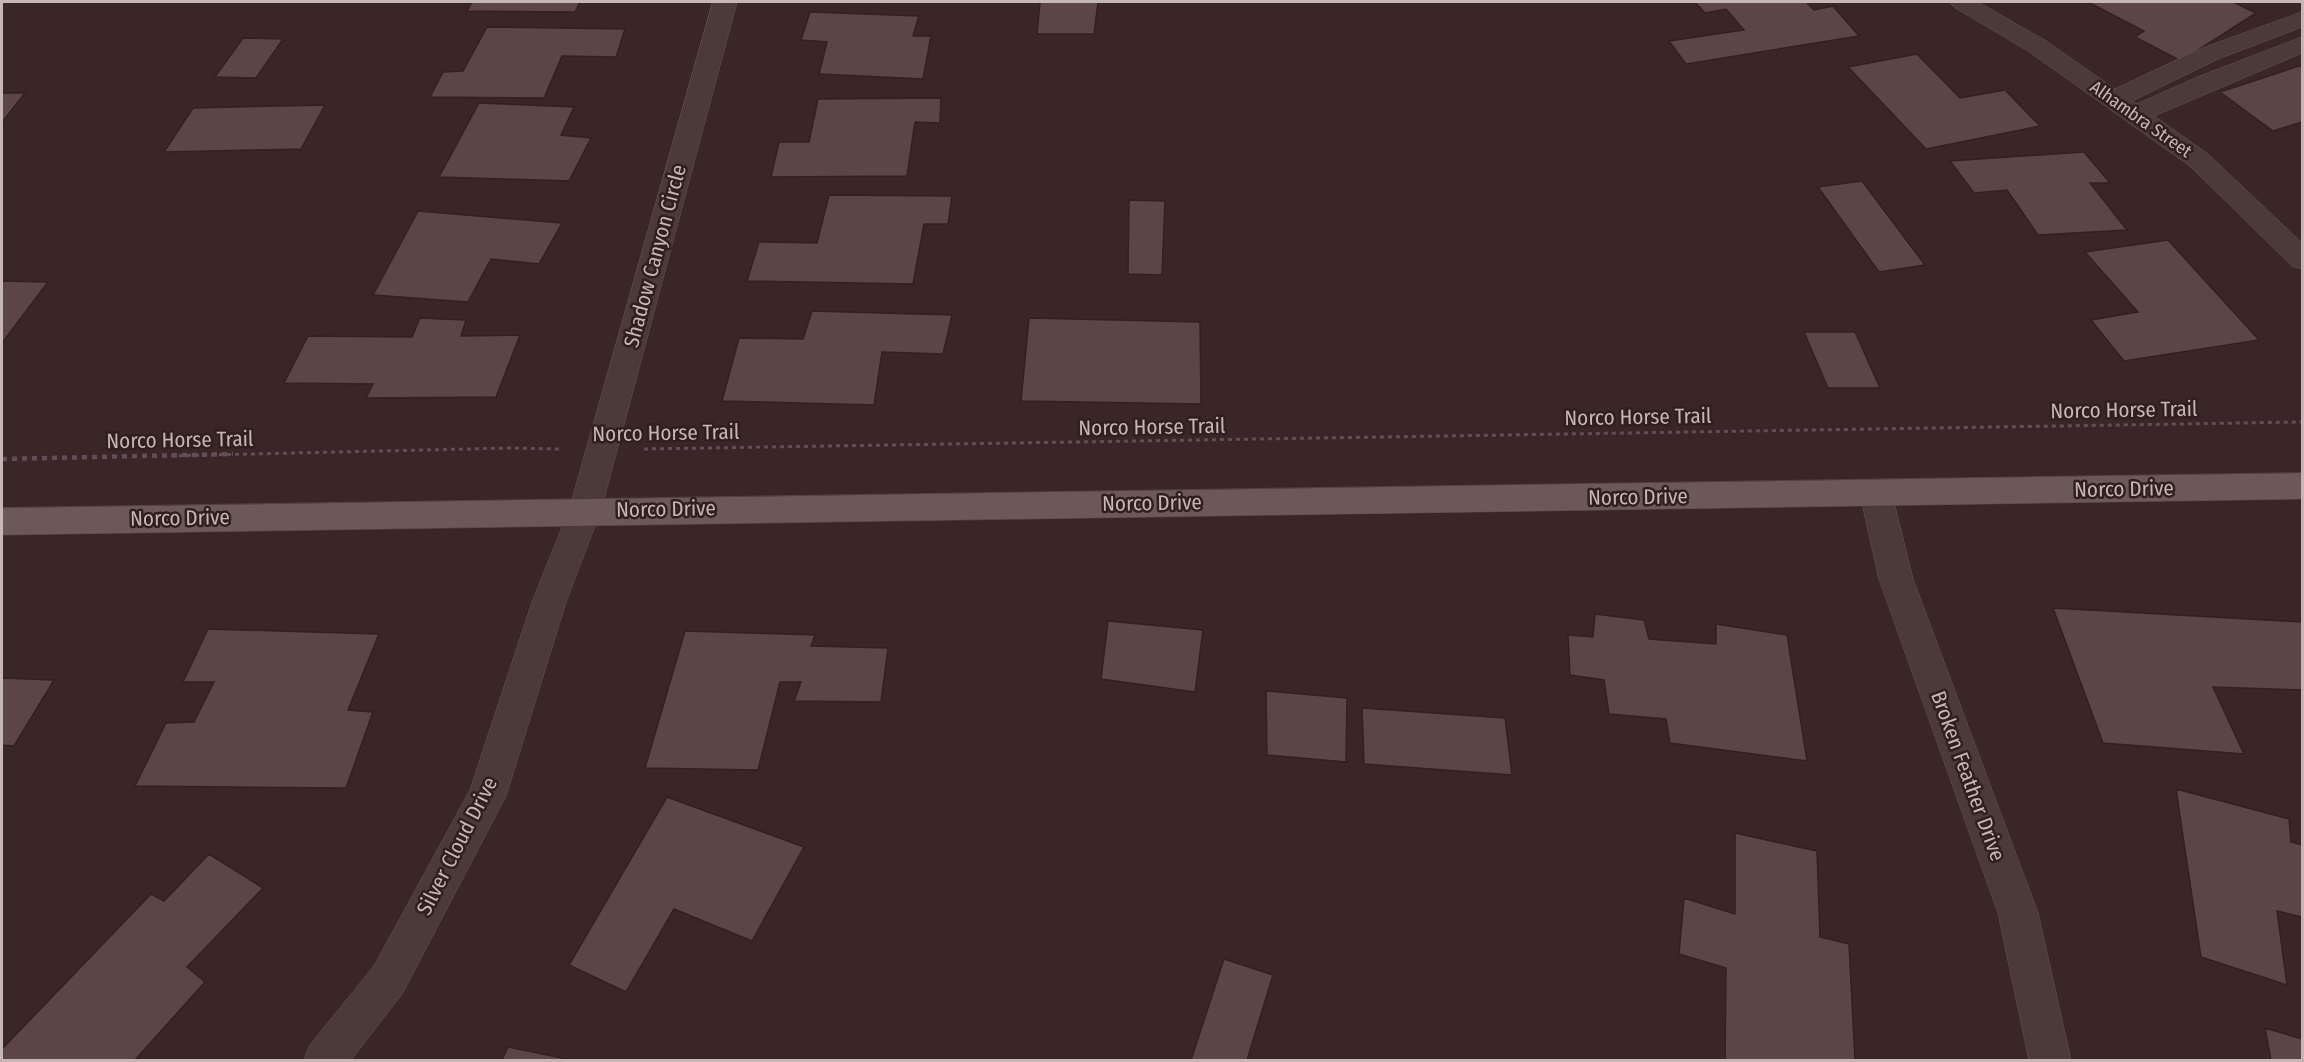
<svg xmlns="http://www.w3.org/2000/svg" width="2304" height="1062" viewBox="0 0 2304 1062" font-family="'Fira Sans Condensed',sans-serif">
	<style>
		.building { fill: #5c4645; stroke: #322120; stroke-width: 1.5 }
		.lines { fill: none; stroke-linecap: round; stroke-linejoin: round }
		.minor-casing { stroke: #665554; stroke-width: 1 }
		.major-casing { stroke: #544342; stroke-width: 1 }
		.path-far1 { stroke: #624e56; stroke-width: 3; stroke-dasharray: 4 4; stroke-linecap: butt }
		.path { stroke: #624e56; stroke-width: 4.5; stroke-dasharray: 5 5; stroke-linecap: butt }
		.minor { fill: #4b3a39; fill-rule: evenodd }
		.major { fill: #6b5857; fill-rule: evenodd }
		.labels { text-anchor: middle; stroke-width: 5; stroke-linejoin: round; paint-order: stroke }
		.far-street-label { font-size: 18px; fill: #c6b6b5; stroke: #301f1e }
		.street-label { font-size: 21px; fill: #c6b6b5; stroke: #301f1e }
	</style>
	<rect width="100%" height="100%" fill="#3a2626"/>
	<path class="building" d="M472,2H580L575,12L467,11Z
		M1040,2H1098L1094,34H1037Z
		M1695,2H1806L1814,10L1833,6L1859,36L1686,64L1669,41L1744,30L1726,9L1705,13Z
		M2088,2H2233L2256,13L2181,61L2135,37L2144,31Z
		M810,12L919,16L913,36H931L923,79L819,74L827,42L801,40Z
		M487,27L625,29L616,57L562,56L544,98L430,97L443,72L463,71Z
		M243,38L283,39L256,78L215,77Z
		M1917,54L1960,98L2005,90L2040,126L1926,149L1848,67Z
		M2302,65V122L2273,131L2220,92Z
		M2,93H25L3,121H2Z
		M941,98L940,123L915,122L907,176L771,177L779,142H809L818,99Z
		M479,103L574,107L561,135L591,138L569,181L439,177Z
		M325,105L301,149L164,152L193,108Z
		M2084,152L2110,183H2090L2127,230L2038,235L2007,190L1974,193L1950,161Z
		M1862,181L1925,265L1879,272L1818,187Z
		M829,195L952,196L948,224H924L913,284L747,281L759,242L817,243Z
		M1129,200L1165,201L1162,275L1128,274Z
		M418,211L562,223L539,264L491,259L468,302L373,295Z
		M2168,240L2259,340L2124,361L2091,320L2138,312L2085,252Z
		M2,281L48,282L2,343Z
		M812,311L952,315L943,354L882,352L874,405L722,401L739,338L803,339Z
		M420,318L466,320L461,336L520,335L496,397L366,398L373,384L284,383L308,336L412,337Z
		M1029,318L1200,322L1201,404L1021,401Z
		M1804,332H1855L1880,388H1828Z
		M2053,608L2302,622V690L2213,687L2244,754L2103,743Z
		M1595,614L1644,620L1649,639L1716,644V624L1787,635L1807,761L1670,743L1666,719L1609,714L1604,680L1570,675L1568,635L1593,637Z
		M1108,621L1203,630L1195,692L1101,679Z
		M208,629L379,634L348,710L373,712L346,788L135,786L166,723L194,722L214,682H183Z
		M685,631L815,635L811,646L888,648L881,702L794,701L801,682H780L758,770L645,768Z
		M2,678L54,680L14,746L2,745Z
		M1266,691L1347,698L1346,762L1267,755Z
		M1362,708L1505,718L1512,775L1364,764Z
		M2176,789L2289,819L2291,842L2302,845V917L2277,911L2287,985L2201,957Z
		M667,797L804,847L752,941L674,909L626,992L569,965Z
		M1735,833L1817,851L1820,937L1849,944L1855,1060H1725L1726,968L1679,954L1684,898L1735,914Z
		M209,854L263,888L187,967L205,982L135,1060H2V1049L151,894L164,901Z
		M1224,959L1273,975L1247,1060H1191Z
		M2265,1028L2302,1039V1060H2271Z
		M508,1047L572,1060H502Z"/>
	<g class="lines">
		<g class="minor-casing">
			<path id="minor" d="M713,2H737L601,510L566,602L506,796L402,994L351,1060H304L310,1045L374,966L470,790L532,602L569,510Z
				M1950,2H1978L2046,41L2115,89L2200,49L2302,12V27L2218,59L2132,101L2137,104L2200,76L2302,37V53L2154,116L2208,154L2302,243V269L2292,266L2190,166L2028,51L1954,7Z
				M1876,481L1887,485L1892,494L1913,579L2038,913L2071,1060H2029L1998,913L1879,579L1860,494L1865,485Z"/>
		</g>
		<g class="major-casing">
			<path id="major" d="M2302,473V499L2,535V508Z"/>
		</g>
		<path class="path-far1" d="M644,449L2302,422
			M163,456L510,448L559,449"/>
		<path class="path" d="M2,459L233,454"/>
		<use href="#minor" class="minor"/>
		<use href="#major" class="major"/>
	</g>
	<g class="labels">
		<g class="far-street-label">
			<text transform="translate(2141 119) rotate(35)" y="6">Alhambra Street</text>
		</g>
		<g class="street-label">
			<text transform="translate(655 256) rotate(-75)" y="7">Shadow Canyon Circle</text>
			<text transform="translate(2124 410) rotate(-1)" y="7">Norco Horse Trail</text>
			<text transform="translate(1638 417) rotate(-1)" y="7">Norco Horse Trail</text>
			<text transform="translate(1152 427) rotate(-1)" y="7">Norco Horse Trail</text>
			<text transform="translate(666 433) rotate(-1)" y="7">Norco Horse Trail</text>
			<text transform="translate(180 440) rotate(-1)" y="7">Norco Horse Trail</text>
			<text transform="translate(2124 489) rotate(-1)" y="7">Norco Drive</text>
			<text transform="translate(1638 497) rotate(-1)" y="7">Norco Drive</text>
			<text transform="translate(1152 503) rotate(-1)" y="7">Norco Drive</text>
			<text transform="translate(666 509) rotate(-1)" y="7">Norco Drive</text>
			<text transform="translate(180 518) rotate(-1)" y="7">Norco Drive</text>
			<text transform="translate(1968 776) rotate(70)" y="7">Broken Feather Drive</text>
			<text transform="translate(457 846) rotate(-63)" y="7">Silver Cloud Drive</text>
		</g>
	</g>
	<rect width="2304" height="1062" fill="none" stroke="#c6b6b5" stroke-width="6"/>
</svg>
